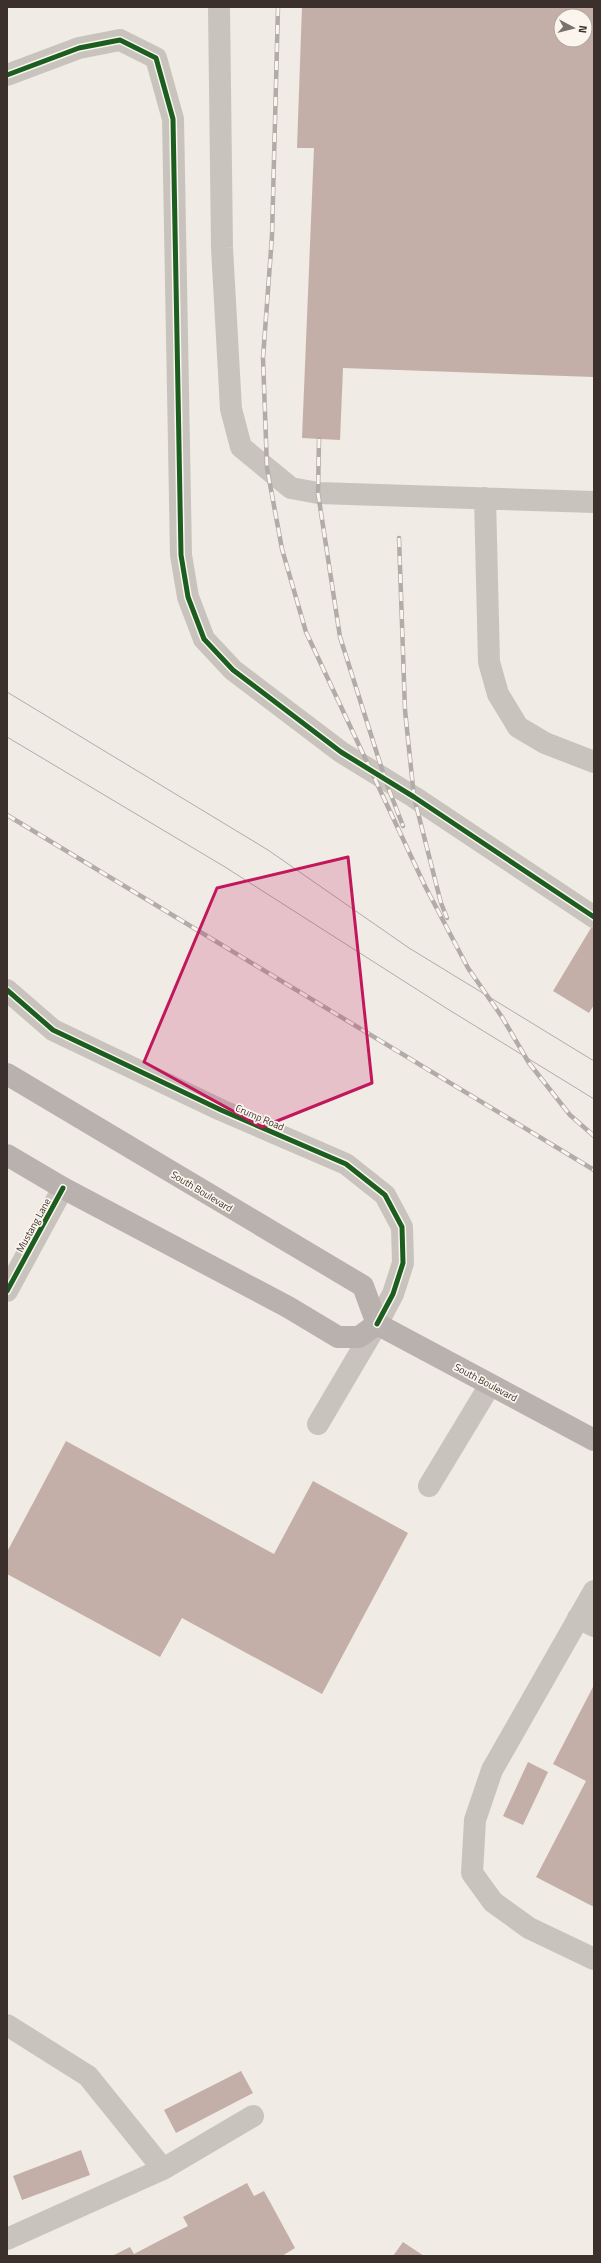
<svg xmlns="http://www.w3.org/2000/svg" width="601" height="2263" viewBox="0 0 601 2263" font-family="'Titillium Web',sans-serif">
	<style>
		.building { fill: #c3afa7; fill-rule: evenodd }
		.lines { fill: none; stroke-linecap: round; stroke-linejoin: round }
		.minor { stroke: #c9c3be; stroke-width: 22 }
		.major { stroke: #b8b1ad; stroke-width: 22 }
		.tram { stroke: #b1aca8; stroke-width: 1 }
		.rail-casing { stroke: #b1aca8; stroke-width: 4.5 }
		.rail { stroke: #fbf5ee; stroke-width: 3; stroke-dasharray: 9; stroke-linecap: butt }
		.cycleway-casing { stroke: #fbf5ee; stroke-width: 8 }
		.cycleway { stroke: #1b5e20; stroke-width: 5 }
		.marked { fill: #c2185b; fill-opacity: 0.2; stroke: #c2185b; stroke-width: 3; stroke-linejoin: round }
		.labels { text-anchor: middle; stroke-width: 3.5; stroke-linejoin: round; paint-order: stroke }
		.street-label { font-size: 10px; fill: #3b302b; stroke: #fbf5ee }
	</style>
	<rect width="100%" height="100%" fill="#f0ebe5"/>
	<path class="building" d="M302,7H594V377L343,368L340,440L302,438L314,148H297ZM561,16H585V40H561Z
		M594,923V1005L589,1013L553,991Z
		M66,1441L274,1554L313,1481L408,1533L322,1694L182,1618L160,1657L7,1574V1552Z
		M594,1685V1907L536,1877L586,1781L553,1764Z
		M528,1762L548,1772L523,1825L503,1816Z
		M241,2071L253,2093L176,2133L164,2110Z
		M81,2150L90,2175L22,2200L13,2176Z
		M247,2183L254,2196L264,2191L295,2248L282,2256H112L130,2247L134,2254L178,2231L188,2226L183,2217Z
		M403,2242L424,2256H393Z"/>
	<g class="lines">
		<path class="minor" d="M219,7L222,248L231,409L241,447L291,488L318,493L594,502
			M7,75L79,48L120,40L156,58L173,119L181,555L188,597L204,639L233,670L341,752L414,797L594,917
			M485,498L489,662L498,694L518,727L545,743L594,762
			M7,990L53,1030L221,1110L346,1164L385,1195L402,1227L403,1263L393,1294L377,1324L318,1424
			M7,1291L63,1188
			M429,1486L490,1385
			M594,1591L492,1770L475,1820L472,1873L493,1902L529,1928L594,1959
			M578,1618L594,1626
			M7,2025L88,2076L163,2169
			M7,2239L163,2169L253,2116"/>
		<path class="major" d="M7,1074L363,1286L377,1324L594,1440
			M7,1155L63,1188L288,1307L338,1337H359L377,1324"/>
		<path class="tram" d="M7,692L268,850L409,948L594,1061
			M7,737L225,867L446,1008L594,1099"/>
		<g class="rail-casing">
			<path id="rail" d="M278,7L272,236L263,358L267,468L282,549L306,632L425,886L468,968L502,1017L529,1063L570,1115L594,1136
				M319,439L318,493L340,637L386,782L403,826
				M399,538L405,710L414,797L441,903L447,918
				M7,815L594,1170"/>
		</g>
		<use href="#rail" class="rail"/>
		<g class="cycleway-casing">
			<path id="cycleway" d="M7,75L79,48L120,40L156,58L173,119L181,555L188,597L204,639L233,670L341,752L414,797L594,917
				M7,990L53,1030L221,1110L346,1164L385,1195L402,1227L403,1263L393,1294L377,1324
				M7,1291L63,1188"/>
		</g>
		<use href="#cycleway" class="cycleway"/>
	</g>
	<path class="marked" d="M348,857L372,1083L262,1127L144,1062L217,888Z"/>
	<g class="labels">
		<g class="street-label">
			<text transform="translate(260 1117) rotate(23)" y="4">Crump Road</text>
			<text transform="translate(202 1191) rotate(31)" y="4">South Boulevard</text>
			<text transform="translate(33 1225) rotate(-61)" y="4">Mustang Lane</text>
			<text transform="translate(486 1382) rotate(28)" y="4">South Boulevard</text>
		</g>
	</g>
	<rect width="601" height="2263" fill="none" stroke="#3b302b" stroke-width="16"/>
	<g transform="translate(573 28) rotate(97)"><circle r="19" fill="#fbf5ee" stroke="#aea6a0"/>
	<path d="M0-3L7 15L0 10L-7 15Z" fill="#7a716c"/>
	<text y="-6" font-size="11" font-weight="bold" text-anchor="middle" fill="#3b302b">N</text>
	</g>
</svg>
